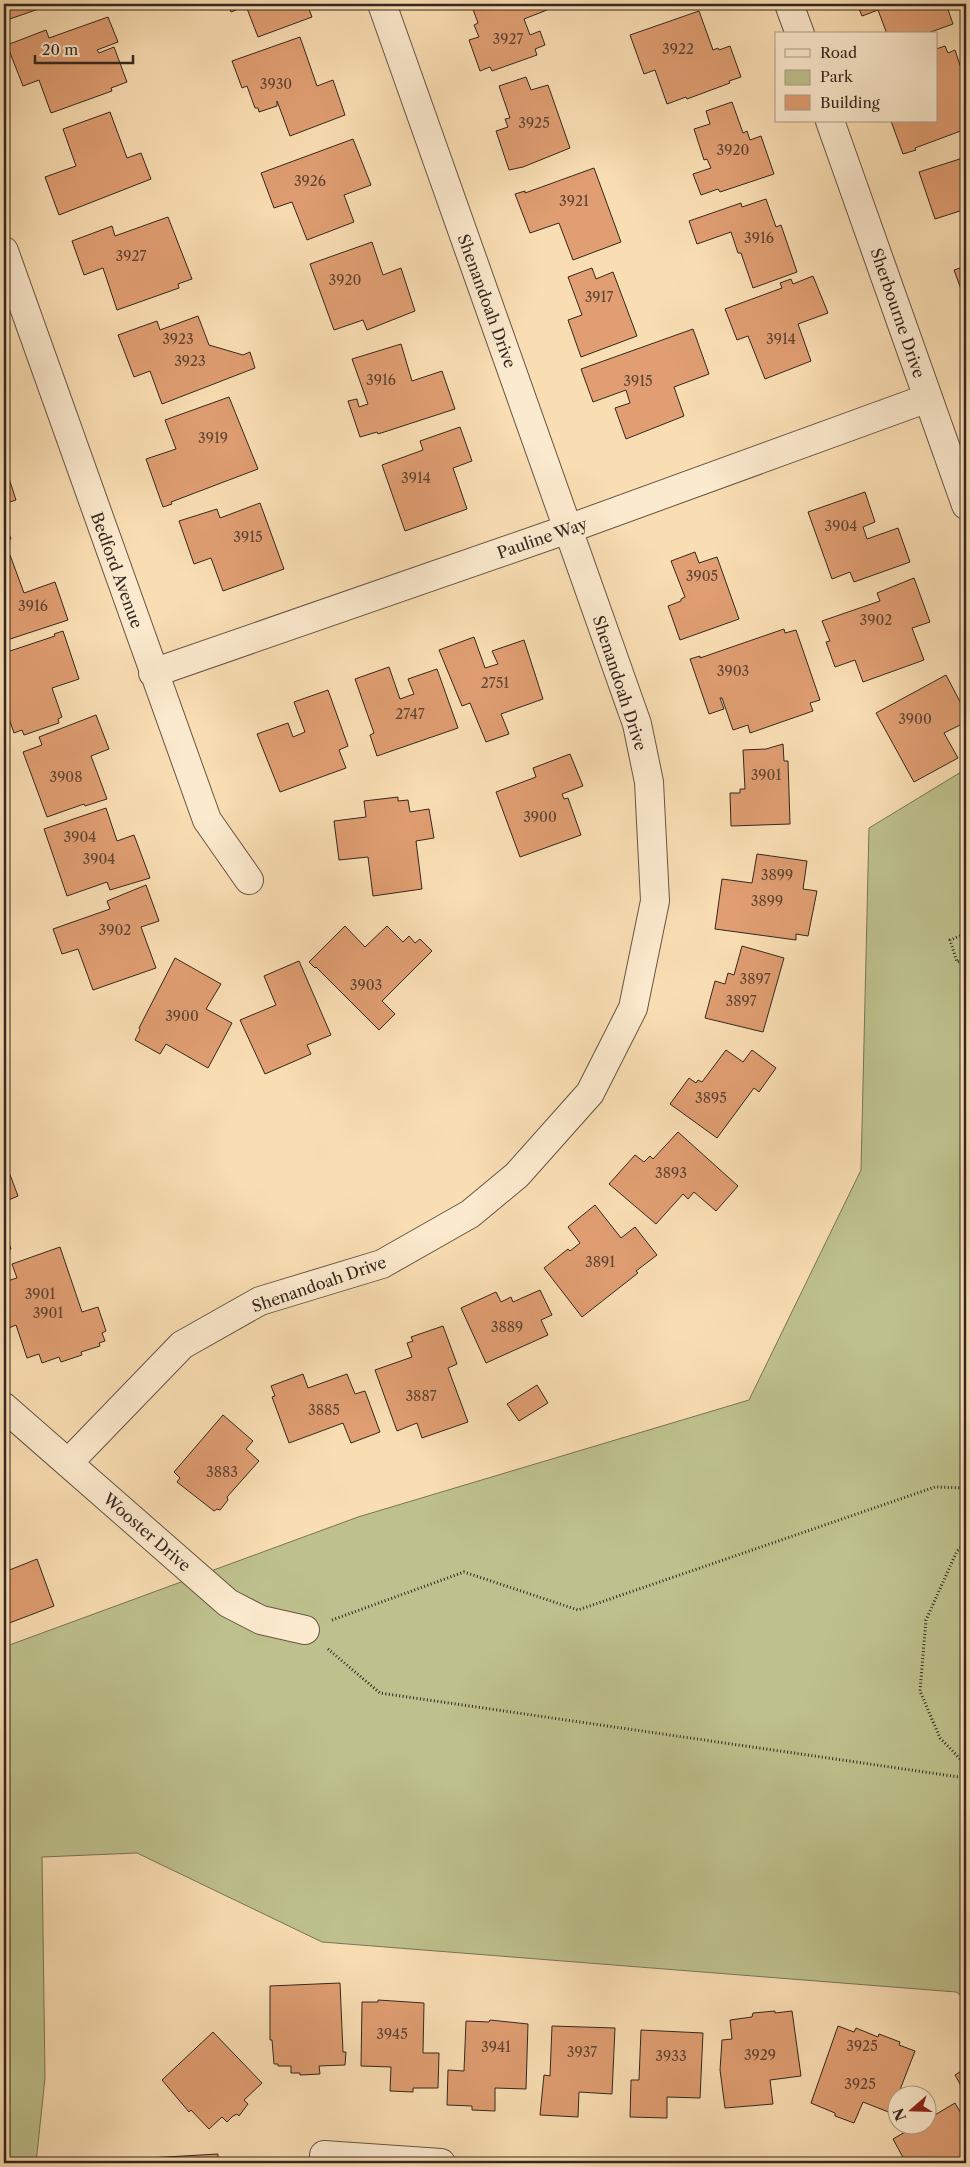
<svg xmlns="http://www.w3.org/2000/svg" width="970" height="2167" viewBox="0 0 970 2167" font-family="'Libre Caslon Text',serif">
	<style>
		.green { fill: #bec18d; stroke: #797456 }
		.building { fill: #e09e72; stroke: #342720 }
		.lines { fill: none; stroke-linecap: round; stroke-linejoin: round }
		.street-casing { stroke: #665545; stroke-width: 30 }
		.path { stroke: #342720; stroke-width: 3; stroke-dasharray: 1 2.5; stroke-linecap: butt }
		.street { stroke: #fceace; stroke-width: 28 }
		.labels { text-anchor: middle; stroke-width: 4.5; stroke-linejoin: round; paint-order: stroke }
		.number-label { font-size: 14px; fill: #5f4534 }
		.street-label { font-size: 16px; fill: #342720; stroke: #fceace }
	</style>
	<rect width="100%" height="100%" fill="#fadeb3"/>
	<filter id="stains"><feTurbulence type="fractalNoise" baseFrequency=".004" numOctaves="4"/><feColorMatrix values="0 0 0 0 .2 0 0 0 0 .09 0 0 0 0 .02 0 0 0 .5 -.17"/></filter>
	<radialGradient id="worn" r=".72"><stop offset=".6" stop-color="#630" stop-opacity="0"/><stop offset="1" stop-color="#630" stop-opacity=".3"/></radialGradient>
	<path class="green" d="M966,769V1999L956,1992L322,1942L137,1853L42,1857L45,2078L36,2163H4V1647L358,1517L749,1400L861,1170L869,828Z"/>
	<path class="building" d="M4,4H64L51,8L50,5L4,21Z
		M228,4H307L312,17L258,37L246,6L231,12Z
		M471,4H545L547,10L524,19L530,35L540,31L545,45L535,49L537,55L492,71L490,67L480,71L469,40L479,37L474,25L478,23Z
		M857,4H946L953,24L925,34H887L878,10L862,16Z
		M699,11L713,50L718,48L719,50L730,46L741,77L729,81L730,83L687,99L686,97L667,104L655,70L644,74L630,35Z
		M108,17L118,42L97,50L99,53L114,47L127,82L111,88L112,91L51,113L39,80L23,86L7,45L46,30L49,38Z
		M300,37L317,86L333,80L345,115L290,136L277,101V106L259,112L258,108H255L247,86L242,88L232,61Z
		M945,46L948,53L955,50L966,83V129L915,148L916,150L903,154L891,121H936V49Z
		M526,77L531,90L548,85L570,148L523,167L509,170L496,131L508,127L505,119L510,118L499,86Z
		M732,102L743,133L747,131L750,140L761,136L774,174L720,192L718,189L701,195L693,174L711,168L707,159L704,160L694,129L710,124L706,111Z
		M110,112L127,158L141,153L151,179L59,215L45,177L76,166L63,129Z
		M353,139L371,185L344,195L354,222L307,240L292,202L274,208L261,173Z
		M966,157V220L963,210L935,219L919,172Z
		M594,168L621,242L573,260L559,223L530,233L515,194L525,191V193Z
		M766,199L776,227L781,225L797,272L753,288L741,253H738L731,232L697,244L689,221L741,203L742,207Z
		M168,217L192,279L178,284L179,288L117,310L103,268L84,275L72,241L112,226L115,236Z
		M372,242L383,275L401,268L415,311L367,330L363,320L334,330L310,264Z
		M966,266V303L954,270Z
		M592,268L596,279L613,272L637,336L581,357L568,320L582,315L568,277Z
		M813,276L828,313L798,324L811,361L765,379L748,336L737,340L725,309L782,288L780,283L791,279L793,284Z
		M198,316L209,345L243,355L250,352L255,368L162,404L150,371L134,377L118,335L157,321L160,330Z
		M693,329L709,374L674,387L684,416L626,439L615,408L630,403L626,390L593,402L581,369Z
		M401,344L412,381L442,371L455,409L378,434L377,432L360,437L348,401L357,399L359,407L368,404L352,359Z
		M229,397L258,469L171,502L172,504L163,507L146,459L176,449L165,420Z
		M460,427L472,461L453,468L467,509L405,531L382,465L423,450L420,441Z
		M4,463L16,500L4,504Z
		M865,492L875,522L863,527L867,539L898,528L910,562L854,582L850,572L832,579L808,512Z
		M260,503L284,569L223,591L211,558L194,564L179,521L217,509L220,518Z
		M4,520L11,539L4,541Z
		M4,550L6,557L10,555L24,593L55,582L68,620L4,641Z
		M695,552L699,563L717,557L739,619L680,640L668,606L681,601V599L685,597L671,561Z
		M914,578L930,622L912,628L924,660L863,682L855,660L835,667L826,642L830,641L822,621L880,601L877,593Z
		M784,629L785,633L796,630L820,700L810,703L813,711L750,733L748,725L733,730L722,698H720L724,709L709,714L690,659L700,656V658Z
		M63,631L79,679L52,688L62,717L58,719L59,723L24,735L22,730L14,733L4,704V653L55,636L54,634Z
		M474,637L485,668L498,664L492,651L524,640L543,699L501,714L509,734L486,742L470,703L462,706L439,650Z
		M389,667L400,699L414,694L408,679L437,669L458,728L377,756L370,735L374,733L355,679Z
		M946,675L966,713V722L944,733L958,758L914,782L876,713Z
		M328,690L348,746L339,750L346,768L280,792L257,734L288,723L293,737L305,732L294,702Z
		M96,715L109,749L91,756L107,799L85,806L84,804L47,817L23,752L42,745L39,737Z
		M783,744L784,761H788L790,824L731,826L730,793H740V789H745L743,750L766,749Z
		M570,754L583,786L562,794L564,799L568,798L581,835L520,857L496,792L536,777L533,768Z
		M398,797V801L408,800L410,812L429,809L434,838L416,841L422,889L373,896L368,857L339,860L334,821L366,817L364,801Z
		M106,808L117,841L134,835L150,878L110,890L107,882L67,896L44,829Z
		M757,854L807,861L803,889L817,891L808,936L796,934V940L715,929L722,879L752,883Z
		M146,885L159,921L141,927L156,968L93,990L78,949L62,954L53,929L110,909L107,901Z
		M345,926L365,947L387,926L403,942L409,936L415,943L420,939L432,951L382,1001L395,1014L379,1030L316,967L315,968L309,962Z
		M742,946L784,958L763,1032L705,1018L715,981L725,984L728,973L734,975Z
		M175,958L221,984L206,1009L232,1023L208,1068L166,1044L160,1054L135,1040L140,1030L139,1028Z
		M299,961L331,1035L307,1045L311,1054L265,1074L240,1020L276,1005L264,976Z
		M726,1050L743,1062L752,1050L776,1068L759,1092L754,1088L717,1138L670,1104L689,1078L696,1083L698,1080L702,1082Z
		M678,1132L738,1186L716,1211L694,1192L688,1199L683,1194L656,1224L609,1184L635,1155L644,1162L650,1156L653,1159Z
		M6,1164L18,1196L4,1202V1165Z
		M595,1205L621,1238L635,1227L657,1255L636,1271L638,1273L582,1317L544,1268L568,1249L570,1251L580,1243L568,1227Z
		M4,1228L11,1249L4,1252Z
		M60,1247L82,1312L98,1307L106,1331L102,1333L105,1341L99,1343L100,1346L81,1352L82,1355L61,1362L59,1357L42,1363L39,1354L27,1358L16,1325L4,1330V1282L17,1278L12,1264Z
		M540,1290L552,1315L541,1320L548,1335L486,1363L461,1308L496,1292L501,1302L511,1297L513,1302Z
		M443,1326L457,1364L448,1368L468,1422L422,1438L417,1423L397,1431L375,1370L412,1357L407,1343L413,1341L411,1337Z
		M303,1374L308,1388L347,1374L355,1394L365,1391L380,1432L351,1443L343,1423L289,1443L272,1397L275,1396L271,1386Z
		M537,1385L548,1403L519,1421L507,1404Z
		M223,1415L253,1441L246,1449L259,1461L227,1497L228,1500L220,1510L217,1509L214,1511L177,1482L180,1478L174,1472Z
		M37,1559L54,1606L4,1625V1563L7,1571Z
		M340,1983L343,2052H346L345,2065L319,2066L320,2074L300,2075V2073H291V2066H278V2064H274L272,2040H270V1986Z
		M378,2000L424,2003L423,2053H439L438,2088H413V2092L390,2091L391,2067L361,2066L362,2002H378Z
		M775,2011V2013L792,2011L801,2076L770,2080L773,2104L725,2108L720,2070L722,2040L732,2039L730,2020L752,2017L753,2013Z
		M490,2020L528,2024L526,2089L495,2088V2111L472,2110V2106L447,2105L448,2070L464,2071L466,2021L489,2022Z
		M552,2026L615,2028L612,2094L579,2092L578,2117L540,2115L544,2075L550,2076Z
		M838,2026L854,2032L856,2028L878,2037L879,2034L900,2042L899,2045L915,2051L891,2113L863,2102L854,2123L835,2116V2113L811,2103Z
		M641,2030L703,2033L700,2098L667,2097V2118L630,2117L631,2080H639Z
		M213,2032L262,2083L244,2100L248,2104L239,2116L237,2114L233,2116L227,2122L222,2117L209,2129L191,2110L189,2112L162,2080Z
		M966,2068V2092L965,2093L955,2075Z
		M955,2103L966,2122V2163H906L893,2139L919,2124H928V2119Z
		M218,2154V2163H148V2158Z"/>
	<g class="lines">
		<g class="street-casing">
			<path id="street" d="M789,4L800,34
				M830,121L966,505
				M4,251L207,820L249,880
				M153,673L568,529L928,398
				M4,1407L228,1603L261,1620L305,1630
				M68,1463L182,1345L260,1301L382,1264L470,1214L517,1175L590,1093L633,1008L655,901L649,782L637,724L382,4
				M324,2155L441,2163"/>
		</g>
		<path class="path" d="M966,940L960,936L950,940L957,962L966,959
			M966,1543L957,1551L926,1620L920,1691L940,1738L966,1765
			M332,1620L464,1572L578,1610L935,1487L966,1488
			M328,1649L380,1693L966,1778"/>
		<use href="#street" class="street"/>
	</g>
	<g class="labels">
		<g class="number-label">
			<text x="508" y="44">3927</text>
			<text x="678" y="54">3922</text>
			<text x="276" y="89">3930</text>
			<text x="534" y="128">3925</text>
			<text x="733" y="155">3920</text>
			<text x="310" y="186">3926</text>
			<text x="574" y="206">3921</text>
			<text x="759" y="243">3916</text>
			<text x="131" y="261">3927</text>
			<text x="345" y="285">3920</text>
			<text x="599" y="302">3917</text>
			<text x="178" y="344">3923</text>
			<text x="781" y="344">3914</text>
			<text x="190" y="366">3923</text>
			<text x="381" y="385">3916</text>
			<text x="638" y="386">3915</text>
			<text x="213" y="443">3919</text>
			<text x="416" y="483">3914</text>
			<text x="841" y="531">3904</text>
			<text x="248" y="542">3915</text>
			<text x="702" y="581">3905</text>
			<text x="33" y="611">3916</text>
			<text x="876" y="625">3902</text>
			<text x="733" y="676">3903</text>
			<text x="495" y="688">2751</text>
			<text x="410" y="719">2747</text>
			<text x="915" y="724">3900</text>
			<text x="766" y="780">3901</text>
			<text x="66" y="782">3908</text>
			<text x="540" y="822">3900</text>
			<text x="80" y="842">3904</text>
			<text x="99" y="864">3904</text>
			<text x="777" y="880">3899</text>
			<text x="767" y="906">3899</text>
			<text x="115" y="935">3902</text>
			<text x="755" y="984">3897</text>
			<text x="366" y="990">3903</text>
			<text x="741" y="1006">3897</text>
			<text x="182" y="1021">3900</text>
			<text x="711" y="1103">3895</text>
			<text x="671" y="1178">3893</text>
			<text x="600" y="1267">3891</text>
			<text x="40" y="1299">3901</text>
			<text x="48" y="1318">3901</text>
			<text x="507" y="1332">3889</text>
			<text x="421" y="1401">3887</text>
			<text x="324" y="1415">3885</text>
			<text x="222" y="1477">3883</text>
			<text x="392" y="2039">3945</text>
			<text x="862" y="2051">3925</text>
			<text x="496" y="2052">3941</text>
			<text x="582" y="2057">3937</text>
			<text x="760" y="2060">3929</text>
			<text x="671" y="2061">3933</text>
			<text x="860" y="2089">3925</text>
		</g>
		<g class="street-label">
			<text transform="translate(487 301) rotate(70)" y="6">Shenandoah Drive</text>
			<text transform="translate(898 313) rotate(71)" y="6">Sherbourne Drive</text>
			<text transform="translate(542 538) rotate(-19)" y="6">Pauline Way</text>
			<text transform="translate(117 570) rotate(70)" y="6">Bedford Avenue</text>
			<text transform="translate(620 683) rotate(72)" y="6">Shenandoah Drive</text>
			<text transform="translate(319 1284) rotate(-19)" y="6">Shenandoah Drive</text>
			<text transform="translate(147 1532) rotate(41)" y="6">Wooster Drive</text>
		</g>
	</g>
	<rect width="970" height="2167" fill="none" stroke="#fadeb3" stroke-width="20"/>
	<rect x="5" y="5" width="960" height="2157" fill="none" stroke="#342720" stroke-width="2.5"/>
	<rect x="10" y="10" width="950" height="2147" fill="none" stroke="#342720"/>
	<rect x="775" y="32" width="162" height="90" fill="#fceace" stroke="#ac9c88"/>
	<rect x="785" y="49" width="25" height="8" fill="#fceace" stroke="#ac9c88"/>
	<text x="820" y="58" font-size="15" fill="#342720">Road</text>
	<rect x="785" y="70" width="25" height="15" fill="#bec18d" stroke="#ac9c88"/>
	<text x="820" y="82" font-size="15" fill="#342720">Park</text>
	<rect x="785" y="95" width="25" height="15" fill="#e09e72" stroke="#ac9c88"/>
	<text x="820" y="108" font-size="15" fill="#342720">Building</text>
	<g transform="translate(912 2110) rotate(250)"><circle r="24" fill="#fceace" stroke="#ac9c88"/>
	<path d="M0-4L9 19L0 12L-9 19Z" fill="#8f2418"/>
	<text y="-8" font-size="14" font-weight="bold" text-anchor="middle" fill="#342720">N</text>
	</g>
	<path d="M35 55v8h98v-8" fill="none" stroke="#342720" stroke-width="2.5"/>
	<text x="42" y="55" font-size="15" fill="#342720" stroke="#fceace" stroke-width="4" paint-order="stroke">20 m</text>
	<rect width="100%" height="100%" filter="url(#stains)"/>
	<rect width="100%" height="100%" fill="url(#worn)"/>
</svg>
